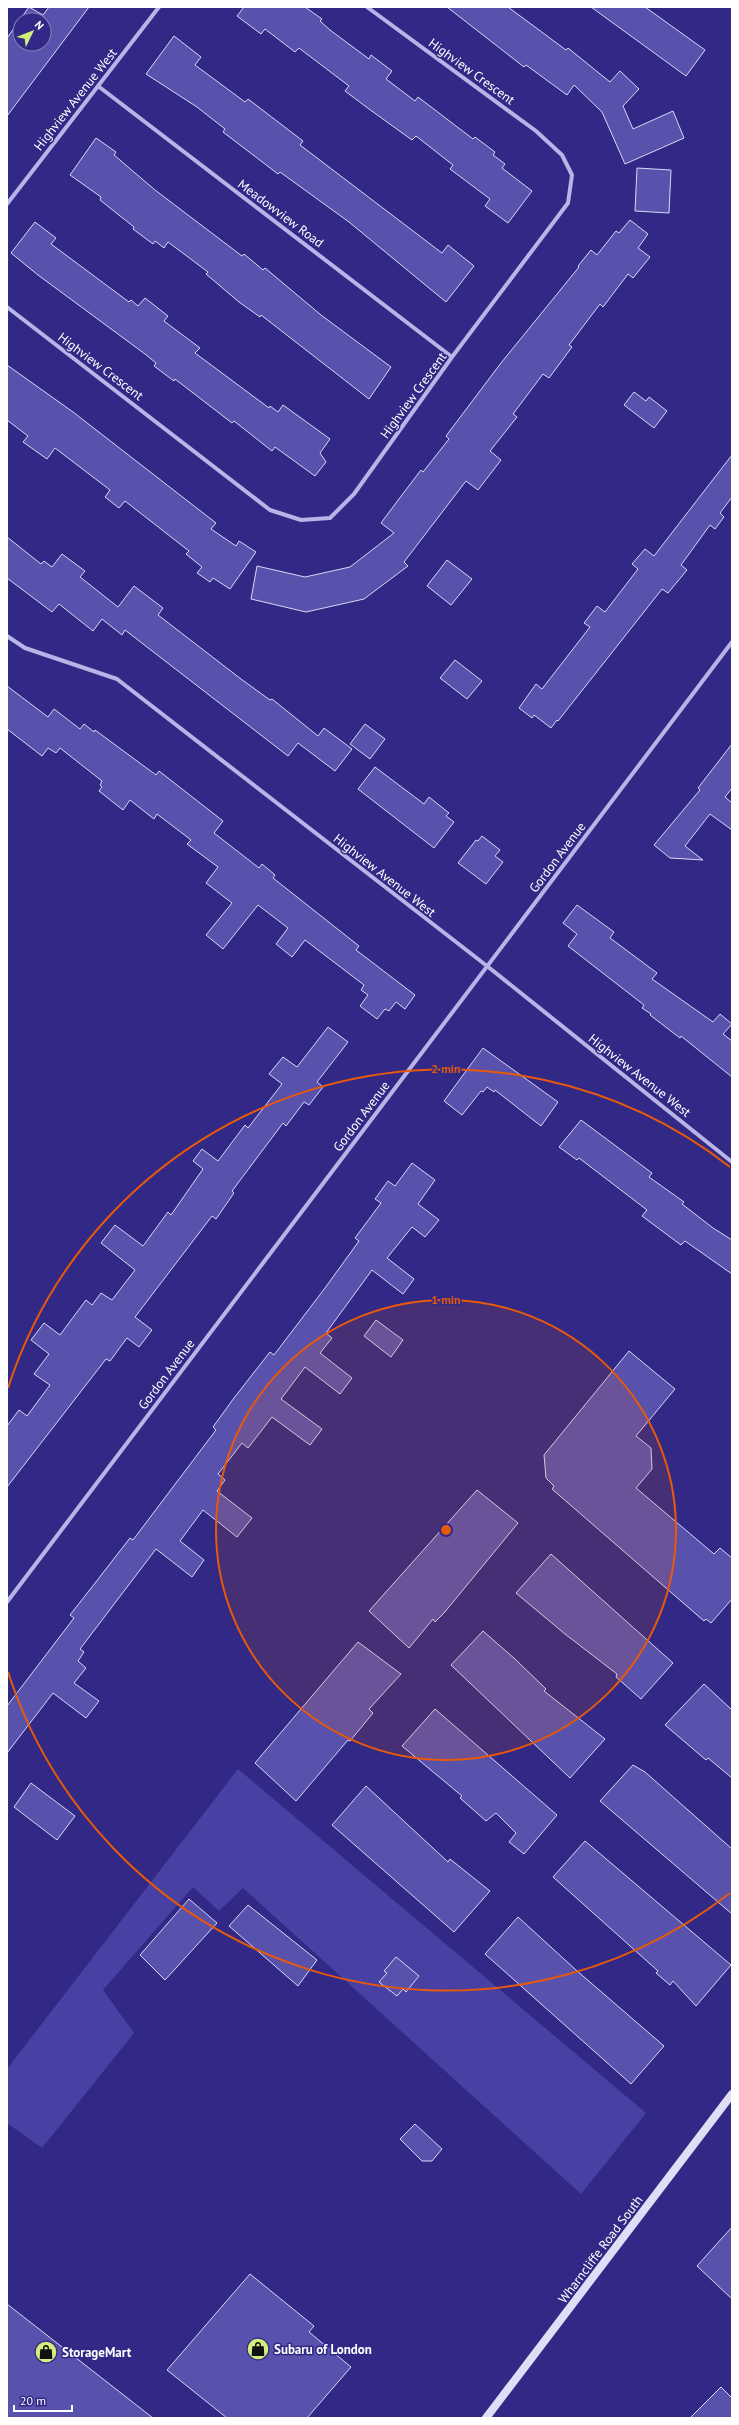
<svg xmlns="http://www.w3.org/2000/svg" width="739" height="2425" viewBox="0 0 739 2425" font-family="'PT Sans',sans-serif">
	<style>
		.green { fill: #4841a3 }
		.building { fill: #5952ac; stroke: #d9d7f6; fill-rule: evenodd }
		.lines { fill: none; stroke-linecap: round; stroke-linejoin: round }
		.minor { stroke: #b8b4e7; stroke-width: 4 }
		.secondary { stroke: #e0def7; stroke-width: 8 }
		.ring { fill: none; stroke: #e8590c; stroke-width: 2 }
		.labels { text-anchor: middle; stroke-width: 3; stroke-linejoin: round; paint-order: stroke }
		.street-label { font-size: 13px; fill: #fff; stroke: #312985 }
		.poi-label { font-size: 13px; font-weight: bold; fill: #fff; stroke: #312985; text-anchor: start }
		.centre { fill: #e8590c; stroke: #312985; stroke-width: 2 }
		.ring-label { font-size: 12px; text-anchor: middle; font-weight: bold; fill: #e8590c; stroke: #312985; stroke-width: 3; stroke-linejoin: round; paint-order: stroke }
	</style>
	<rect width="100%" height="100%" fill="#312985"/>
	<path class="green" d="M238,1769L646,2113L581,2194L243,1888L219,1911L193,1887L103,1990L134,2033L42,2148L7,2123V2069Z"/>
	<path class="building" d="M29,7L43,15L49,7H89L7,116V38ZM20,20H44V44H20Z
		M244,7H305L322,19L320,21L330,30L369,59L371,55L392,71L386,79L415,101L418,97L473,139L475,137L495,152L493,155L505,164L502,168L532,191L508,223L485,206L490,199L450,169L453,165L416,136L412,140L369,109L345,91L349,86L299,48L295,52L265,29L261,34L237,16Z
		M447,7H508L566,50L568,48L610,82L620,71L639,89L623,106L633,129L673,111L684,138L625,164L602,112L574,85L567,95L526,65L524,67Z
		M591,7H645L705,50L686,76Z
		M174,36L201,57L195,65L245,102L248,99L303,141L300,145L442,253L448,245L474,266L446,302L349,222L280,172L278,174L223,132L225,129L197,107L146,74Z
		M96,138L116,152L114,155L155,190L242,256L244,254L263,270L265,268L321,315L391,367L369,399L261,315L260,317L239,302L206,274L208,272L168,242L164,248L155,241L153,244L133,229L134,227L100,200L101,197L70,175Z
		M637,168L671,170L669,213L635,211Z
		M630,220L648,234L638,248L650,257L633,278L628,274L603,307L600,304L569,345L572,347L549,378L543,374L513,414L517,417L490,451L501,460L478,490L466,481L404,562L408,566L364,599L306,612L251,599L257,566L305,577L350,567L394,533L381,523L405,491L421,470L423,472L449,439L446,436L501,363L579,267L578,266L591,250L597,255L616,231L619,233Z
		M35,222L56,238L51,244L129,302L131,300L138,306L145,298L168,316L164,321L200,348L195,353L269,408L270,406L278,412L283,405L330,439L320,453L326,462L315,476L275,447L272,451L234,421L232,423L175,379L174,381L154,366L156,363L145,354L38,275L11,253Z
		M7,365L73,412L216,523L211,529L236,546L239,541L256,552L230,589L213,578L210,582L197,573L202,567L186,554L189,551L125,501L119,508L105,497L110,490L55,448L47,459L23,442L28,436L7,420Z
		M634,392L646,401L649,397L667,411L654,428L624,405Z
		M732,455V497L720,513L724,517L715,529L710,525L681,565L687,570L668,593L662,589L558,721L557,720L551,728L534,715L532,718L519,708L536,684L542,689L590,627L584,623L597,606L605,612L638,569L632,564L645,549L654,556Z
		M7,537L41,564L44,561L52,567L62,554L85,571L80,577L118,607L134,586L163,608L158,615L241,679L270,700L272,699L318,736L324,728L352,749L335,771L298,743L288,756L125,630L122,635L102,619L93,631L59,604L52,612L7,578Z
		M447,560L472,579L451,605L427,586Z
		M455,660L482,681L467,699L440,678Z
		M7,686L48,717L54,709L80,729L84,724L94,732L95,730L156,775L159,771L223,821L214,833L259,868L262,864L275,875L273,878L359,946L356,950L415,995L405,1009L396,1002L389,1011L385,1009L377,1019L360,1006L368,995L361,990L364,985L305,940L292,957L276,944L288,928L258,905L223,949L206,935L232,903L206,883L218,867L187,844L191,840L157,814L154,819L130,800L123,810L99,791L102,787L100,785L102,781L60,748L56,753L48,748L42,756L7,729Z
		M365,724L385,739L370,759L350,744Z
		M732,744V788L725,797L732,803V830L710,814L685,846L703,860L670,858L654,845L700,790L698,788Z
		M375,767L424,804L429,797L449,813L446,816L454,822L434,848L358,789Z
		M482,836L500,850L495,856L503,862L486,884L458,863L476,840L478,841Z
		M577,905L614,932L610,938L657,973L652,979L713,1022L720,1014L732,1024L723,1034L732,1041V1077L681,1036L680,1038L650,1015L651,1014L642,1008L644,1005L568,946L577,934L563,923Z
		M328,1027L348,1042L317,1082L323,1087L309,1105L304,1102L286,1126L283,1123L232,1191L234,1193L216,1219L212,1216L135,1317L152,1330L139,1347L127,1338L110,1361L106,1359L7,1487V1426L19,1410L27,1416L50,1385L34,1374L49,1354L31,1340L44,1323L60,1335L86,1300L92,1305L101,1293L112,1300L135,1270L101,1243L115,1225L143,1246L168,1212L171,1215L203,1169L193,1161L202,1149L218,1161L245,1125L248,1128L282,1084L269,1074L283,1057L297,1067Z
		M483,1048L558,1102L541,1126L495,1090L494,1092L487,1087L483,1092L481,1091L462,1115L444,1101Z
		M581,1120L652,1173L649,1177L684,1202L682,1204L713,1228L732,1240V1274L685,1241L681,1245L642,1216L647,1210L579,1158L577,1160L559,1147Z
		M412,1163L435,1180L418,1204L439,1220L425,1237L412,1227L387,1258L414,1279L403,1294L372,1270L326,1333L332,1338L320,1353L352,1378L340,1394L305,1367L281,1399L322,1429L310,1445L272,1417L248,1448L242,1443L218,1474L225,1480L217,1491L252,1518L237,1537L203,1510L180,1541L204,1560L192,1577L156,1549L80,1649L84,1652L78,1661L86,1668L74,1683L99,1701L86,1718L53,1693L7,1753V1706L74,1618L70,1615L92,1587L130,1538L133,1540L216,1430L213,1427L234,1398L270,1352L274,1355L325,1288L359,1241L355,1238L381,1203L375,1199L388,1181L395,1186Z
		M376,1320L403,1340L391,1357L364,1336Z
		M629,1351L675,1389L636,1436L651,1448L652,1469L636,1488L714,1554L720,1548L732,1558V1599L711,1623L706,1619L704,1621L552,1489L554,1486L546,1478L544,1455Z
		M477,1490L518,1523L444,1613L435,1622L433,1619L409,1648L369,1611Z
		M551,1554L673,1663L641,1699L616,1677L617,1674L565,1634L516,1593Z
		M483,1631L515,1659L546,1689L544,1691L605,1739L570,1778L451,1665Z
		M358,1642L401,1674L369,1709L373,1713L350,1741L348,1740L296,1801L255,1763Z
		M704,1684L732,1710V1778L708,1758L706,1760L665,1725Z
		M435,1709L557,1815L524,1854L509,1842L516,1833L496,1813L486,1821L460,1798L462,1796L402,1746Z
		M633,1765L645,1772L732,1849V1914L600,1801Z
		M31,1783L75,1816L57,1840L14,1807Z
		M366,1786L448,1862L450,1859L490,1891L454,1932L332,1825Z
		M585,1841L731,1965L696,2006L673,1981L670,1985L656,1973L658,1971L553,1877Z
		M189,1899L217,1923L165,1980L140,1955Z
		M248,1905L317,1960L298,1986L229,1926Z
		M518,1917L576,1970L664,2046L631,2084L485,1954Z
		M396,1957L419,1976L406,1992L403,1989L397,1996L379,1982L387,1973L384,1971Z
		M415,2124L442,2149L432,2161H422L400,2139Z
		M732,2227V2299L697,2266Z
		M250,2274L314,2326L309,2332L351,2367L307,2418H227L167,2370Z
		M7,2304L153,2418H7Z
		M721,2387L732,2398V2418H690Z"/>
	<g class="lines">
		<path class="minor" d="M98,86L452,357
			M7,204L159,7
			M7,307L270,510L301,520L330,518L354,494L452,357L568,203L572,175L562,155L536,131L367,7
			M7,636L25,648L117,679L487,966L732,1162
			M7,1602L732,642"/>
		<path class="secondary" d="M486,2418L732,2094"/>
	</g>
	<circle cx="446" cy="1530" r="230" fill="#e8590c" fill-opacity=".12"/>
	<g class="ring">
		<circle cx="446" cy="1530" r="230"/>
		<path d="M730 1893A461 461 0 0 1 8 1672M8 1388A461 461 0 0 1 730 1167"/>
	</g>
	<defs>
		<g id="shop-disc" transform="scale(1.15)"><circle r="9.5" fill="#d4ee7b" stroke="#312985"/><path d="M-5-2.5h2.3a2.7 3.5 0 0 1 5.4 0H5L5.5 6h-11ZM-1.5-2.5h3a1.5 2.3 0 0 0-3 0Z" fill="#111"/></g>
	</defs>
	<g fill-rule="evenodd">
		<use href="#shop-disc" x="258" y="2349"/>
		<use href="#shop-disc" x="46" y="2352"/>
	</g>
	<g class="labels">
		<g class="street-label">
			<text transform="translate(472 71) rotate(36)" y="5">Highview Crescent</text>
			<text transform="translate(75 99) rotate(-52)" y="5">Highview Avenue West</text>
			<text transform="translate(281 213) rotate(37)" y="5">Meadowview Road</text>
			<text transform="translate(101 366) rotate(37)" y="5">Highview Crescent</text>
			<text transform="translate(413 395) rotate(-54)" y="5">Highview Crescent</text>
			<text transform="translate(557 857) rotate(-53)" y="5">Gordon Avenue</text>
			<text transform="translate(385 875) rotate(38)" y="5">Highview Avenue West</text>
			<text transform="translate(640 1075) rotate(38)" y="5">Highview Avenue West</text>
			<text transform="translate(361 1116) rotate(-53)" y="5">Gordon Avenue</text>
			<text transform="translate(166 1374) rotate(-53)" y="5">Gordon Avenue</text>
			<text transform="translate(600 2249) rotate(-53)" y="5">Wharncliffe Road South</text>
		</g>
		<g class="poi-label">
			<text x="274" y="2354">Subaru of London</text>
			<text x="62" y="2357">StorageMart</text>
		</g>
	</g>
	<circle cx="446" cy="1530" r="6" class="centre"/>
	<g class="ring-label">
		<text x="446" y="1073">2 min</text>
		<text x="446" y="1304">1 min</text>
	</g>
	<rect width="739" height="2425" fill="none" stroke="#ffffff" stroke-width="16"/>
	<g transform="translate(32 32) rotate(47)"><circle r="19" fill="#312985" stroke="#837fb6"/>
	<path d="M0-3L7 15L0 10L-7 15Z" fill="#d4ee7b"/>
	<text y="-6" font-size="11" font-weight="bold" text-anchor="middle" fill="#ffffff">N</text>
	</g>
	<path d="M14 2405v6h58v-6" fill="none" stroke="#ffffff" stroke-width="2"/>
	<text x="20" y="2405" font-size="12" fill="#ffffff" stroke="#312985" stroke-width="3" paint-order="stroke">20 m</text>
</svg>
